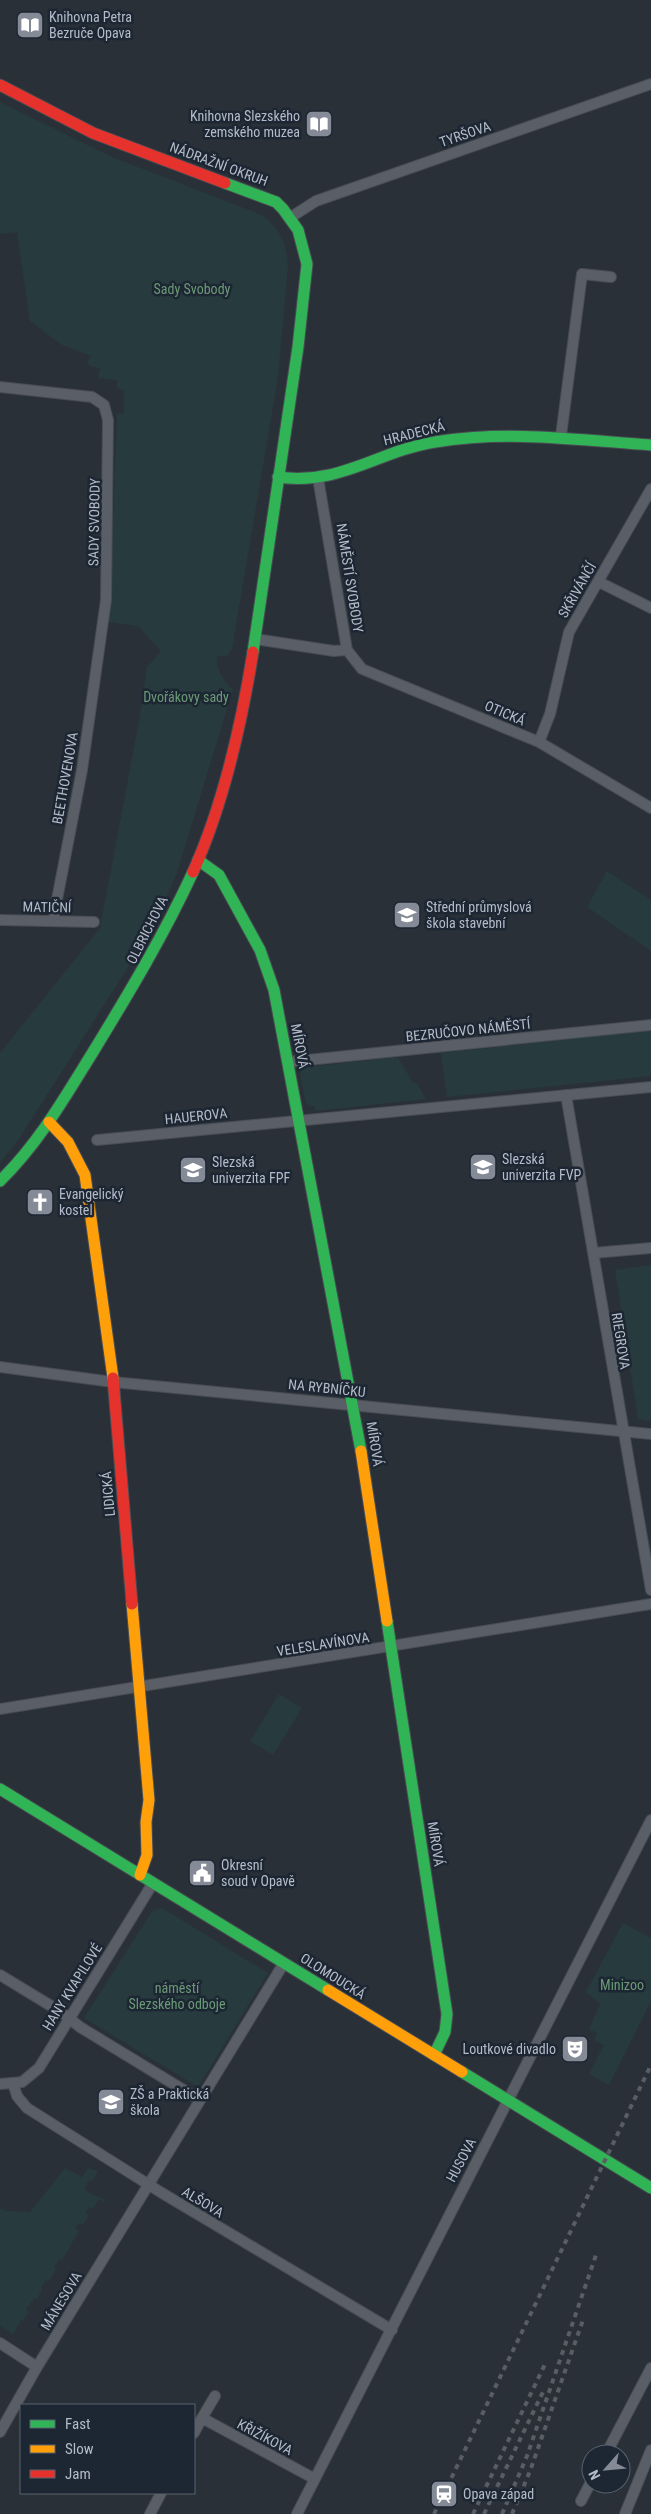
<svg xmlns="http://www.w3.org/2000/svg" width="651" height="2514" viewBox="0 0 651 2514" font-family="'Roboto Condensed',sans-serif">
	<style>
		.green { fill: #273a3e }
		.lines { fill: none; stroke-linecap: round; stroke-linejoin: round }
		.street-casing { stroke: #484c53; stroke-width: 12 }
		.fast-casing { stroke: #484c53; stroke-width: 13 }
		.slow-casing { stroke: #484c53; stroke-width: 13 }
		.jam-casing { stroke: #484c53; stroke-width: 13 }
		.street { stroke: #5a5e66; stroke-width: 10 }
		.fast { stroke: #30b455; stroke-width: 11 }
		.slow { stroke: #ff9f0a; stroke-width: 11 }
		.jam { stroke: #e5322d; stroke-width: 11 }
		.rail { stroke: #595d64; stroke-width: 4; stroke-dasharray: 5 5; stroke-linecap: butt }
		.labels { text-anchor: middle; stroke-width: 5; stroke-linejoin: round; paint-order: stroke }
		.poi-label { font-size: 14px; fill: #b4bcc9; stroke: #1d2633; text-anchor: start }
		.street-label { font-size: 14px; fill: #b4bcc9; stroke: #1d2633 }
		.park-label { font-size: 14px; fill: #6b9a76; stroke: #1d2633 }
	</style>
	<rect width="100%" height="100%" fill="#2a3038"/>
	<path class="green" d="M0,102L112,157L262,215C281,229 287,245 288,267L278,377L232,649L227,656H217C215,666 224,683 233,689L177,873L151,931L19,1139L0,1163V1053L100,928L139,721L147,667L161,651L138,626L109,622L117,414H124V391L117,388V380L98,378L100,368L90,366L87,362L91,356L62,345L30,321L17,232L0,234Z
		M607,871L651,900V951L587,907Z
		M651,1030V1076L447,1097L441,1053Z
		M398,1057L413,1083H417L426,1099L315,1111L314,1106H309L305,1101L299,1068Z
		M651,1265V1421L638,1419L615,1270Z
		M279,1694L302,1708L273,1755L250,1741Z
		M162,1908L268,1973L198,2087L84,2018L153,1910Z
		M623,1923L651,1938V2001L609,2085L589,2074L604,2045L594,2040L597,2033L589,2029L600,2004L586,1992Z
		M65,2168L82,2177L88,2168L98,2171L92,2181L89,2180L85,2187L86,2191L105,2200L104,2202L99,2199L93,2209L89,2207L85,2213L89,2215L83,2225L79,2223L75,2228L79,2231L62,2260L59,2259L54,2268L56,2269L49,2281L46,2280L41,2288L42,2289L37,2299L34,2298L26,2310L29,2312L23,2321L21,2320L13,2334L0,2326V2208L6,2211L30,2212Z"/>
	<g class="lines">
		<g class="street-casing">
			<path id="street" d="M291,217L316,201L651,84
				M0,387L92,397L104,405L108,420L106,600L82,770L53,920
				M561,436L582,274L611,277
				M318,478L347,650
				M599,582L651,608
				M255,639L334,651L347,650
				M347,650L362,669L539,742L651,808
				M539,742L550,714L569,632L651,489
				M0,920L94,922
				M288,1062L651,1025
				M566,1095L651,1590
				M97,1140L651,1087
				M593,1253L651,1248
				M0,1367L113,1382L651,1434
				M0,1709L651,1604
				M0,1975L61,2012L80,2027L200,2100
				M13,2083L17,2096L27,2108L162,2193L392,2330
				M0,2084L22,2082L39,2068L153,1883
				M0,2343L37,2367
				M202,2418L215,2396
				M0,2432L37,2367L284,1963
				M194,2433L202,2418L315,2479
				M606,2454L651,2368
				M581,2501L591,2482
				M150,2514L161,2493
				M297,2514L651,1820
				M625,2514L651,2450"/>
		</g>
		<g class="fast-casing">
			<path id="fast" d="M225,183L276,202L283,209L298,230L307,264L298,347L253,652
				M278,477C340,486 378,451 435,442C507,430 579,440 651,445
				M198,860L219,875L260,950L274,990L361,1451
				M0,1181C39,1143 65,1097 93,1052C129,993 164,935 193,872
				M387,1621L447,2014L445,2032L434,2055
				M0,1789L328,1990
				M462,2072L651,2188"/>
		</g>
		<g class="slow-casing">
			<path id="slow" d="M49,1122L68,1142L85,1175L113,1378
				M361,1451L387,1621
				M132,1604L149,1800L146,1822L147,1855L140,1875
				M328,1990L462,2072"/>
		</g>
		<g class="jam-casing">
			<path id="jam" d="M0,85L93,133L225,183
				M193,872C224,803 241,727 253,652
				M113,1378L132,1604"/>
		</g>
		<use href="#street" class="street"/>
		<use href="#fast" class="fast"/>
		<use href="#slow" class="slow"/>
		<use href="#jam" class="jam"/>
		<path class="rail" d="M434,2514L651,2065
			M473,2514L546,2362
			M484,2514L543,2392
			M502,2514L527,2456L596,2255
			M512,2514L530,2471L583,2320"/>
	</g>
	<defs>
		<g id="library-square" transform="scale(1.4375)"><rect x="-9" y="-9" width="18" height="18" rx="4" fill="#848b96" stroke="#1d2633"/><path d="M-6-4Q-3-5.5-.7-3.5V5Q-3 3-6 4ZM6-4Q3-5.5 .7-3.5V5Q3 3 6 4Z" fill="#fff"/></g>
		<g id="school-square" transform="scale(1.4375)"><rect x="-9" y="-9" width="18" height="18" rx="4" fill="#848b96" stroke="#1d2633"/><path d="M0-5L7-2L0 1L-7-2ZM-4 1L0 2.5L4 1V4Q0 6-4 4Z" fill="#fff"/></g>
		<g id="university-square" transform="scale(1.4375)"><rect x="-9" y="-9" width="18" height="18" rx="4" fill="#848b96" stroke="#1d2633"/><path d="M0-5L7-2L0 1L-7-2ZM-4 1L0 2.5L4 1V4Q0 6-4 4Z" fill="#fff"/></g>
		<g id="church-square" transform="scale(1.4375)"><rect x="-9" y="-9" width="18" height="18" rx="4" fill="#848b96" stroke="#1d2633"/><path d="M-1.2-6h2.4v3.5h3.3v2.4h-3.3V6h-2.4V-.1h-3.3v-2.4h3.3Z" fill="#fff"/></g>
		<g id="civic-square" transform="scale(1.4375)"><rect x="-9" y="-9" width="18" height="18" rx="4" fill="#848b96" stroke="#1d2633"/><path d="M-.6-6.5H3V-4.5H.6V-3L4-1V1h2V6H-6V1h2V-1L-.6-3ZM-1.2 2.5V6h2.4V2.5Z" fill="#fff"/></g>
		<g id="theatre-square" transform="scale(1.4375)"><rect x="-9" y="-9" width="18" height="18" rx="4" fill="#848b96" stroke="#1d2633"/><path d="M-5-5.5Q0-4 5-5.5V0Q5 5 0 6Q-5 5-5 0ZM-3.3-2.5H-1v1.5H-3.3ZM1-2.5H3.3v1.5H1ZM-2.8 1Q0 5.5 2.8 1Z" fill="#fff"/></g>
		<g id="station-square" transform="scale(1.4375)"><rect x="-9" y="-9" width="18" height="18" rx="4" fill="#848b96" stroke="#1d2633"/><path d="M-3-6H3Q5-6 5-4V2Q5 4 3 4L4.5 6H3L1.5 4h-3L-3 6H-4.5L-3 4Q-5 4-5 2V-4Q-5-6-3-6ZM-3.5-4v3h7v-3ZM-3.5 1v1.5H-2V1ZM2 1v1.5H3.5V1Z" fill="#fff"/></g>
	</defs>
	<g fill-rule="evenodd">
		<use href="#library-square" x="30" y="25"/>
		<use href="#library-square" x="319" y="124"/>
		<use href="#school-square" x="407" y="915"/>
		<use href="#university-square" x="483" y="1167"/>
		<use href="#university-square" x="193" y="1170"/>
		<use href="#church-square" x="40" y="1202"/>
		<use href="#civic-square" x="202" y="1873"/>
		<use href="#theatre-square" x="575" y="2049"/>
		<use href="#school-square" x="111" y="2102"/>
		<use href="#station-square" x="444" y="2494"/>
	</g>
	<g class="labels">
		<g class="poi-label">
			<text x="49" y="22">Knihovna Petra<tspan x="49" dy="16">Bezruče Opava</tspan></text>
			<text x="300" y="121" text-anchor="end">Knihovna Slezského<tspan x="300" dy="16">zemského muzea</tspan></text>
			<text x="426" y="912">Střední průmyslová<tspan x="426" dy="16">škola stavební</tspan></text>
			<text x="502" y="1164">Slezská<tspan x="502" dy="16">univerzita FVP</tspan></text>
			<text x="212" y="1167">Slezská<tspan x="212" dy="16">univerzita FPF</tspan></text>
			<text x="59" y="1199">Evangelický<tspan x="59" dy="16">kostel</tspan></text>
			<text x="221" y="1870">Okresní<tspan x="221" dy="16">soud v Opavě</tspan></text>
			<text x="556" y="2054" text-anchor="end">Loutkové divadlo</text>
			<text x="130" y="2099">ZŠ a Praktická<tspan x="130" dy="16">škola</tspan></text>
			<text x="463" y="2499">Opava západ</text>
		</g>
		<g class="street-label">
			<text transform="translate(465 134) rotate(-19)" y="5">TYRŠOVA</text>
			<text transform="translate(219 164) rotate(20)" y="5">NÁDRAŽNÍ OKRUH</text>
			<text transform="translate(414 433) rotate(-14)" y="5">HRADECKÁ</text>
			<text transform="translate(94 522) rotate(-89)" y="5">SADY SVOBODY</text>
			<text transform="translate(350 578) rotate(81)" y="5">NÁMĚSTÍ SVOBODY</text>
			<text transform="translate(577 590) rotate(-60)" y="5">SKŘIVÁNČÍ</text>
			<text transform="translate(505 713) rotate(23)" y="5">OTICKÁ</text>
			<text transform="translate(65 778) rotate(-80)" y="5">BEETHOVENOVA</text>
			<text transform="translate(47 907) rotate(1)" y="5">MATIČNÍ</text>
			<text transform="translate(147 930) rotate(-63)" y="5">OLBRICHOVA</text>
			<text transform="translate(468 1030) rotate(-6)" y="5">BEZRUČOVO NÁMĚSTÍ</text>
			<text transform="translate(300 1046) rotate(79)" y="5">MÍROVÁ</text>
			<text transform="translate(196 1116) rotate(-6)" y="5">HAUEROVA</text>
			<text transform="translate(621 1341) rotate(81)" y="5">RIEGROVA</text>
			<text transform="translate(327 1388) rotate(6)" y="5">NA RYBNÍČKU</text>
			<text transform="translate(375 1444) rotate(81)" y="5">MÍROVÁ</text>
			<text transform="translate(108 1494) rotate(-95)" y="5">LIDICKÁ</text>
			<text transform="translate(323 1644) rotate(-9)" y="5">VELESLAVÍNOVA</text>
			<text transform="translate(436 1844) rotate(81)" y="5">MÍROVÁ</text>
			<text transform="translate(333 1976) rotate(32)" y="5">OLOMOUCKÁ</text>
			<text transform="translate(72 1987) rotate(-58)" y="5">HANY KVAPILOVÉ</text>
			<text transform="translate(461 2160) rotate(-62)" y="5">HUSOVA</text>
			<text transform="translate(203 2202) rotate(31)" y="5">ALŠOVA</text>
			<text transform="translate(61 2301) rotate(-59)" y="5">MÁNESOVA</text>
			<text transform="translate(265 2437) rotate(28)" y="5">KŘIŽÍKOVA</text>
		</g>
		<g class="park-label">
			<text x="192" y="294">Sady Svobody</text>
			<text x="186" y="702">Dvořákovy sady</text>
			<text x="622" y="1990">Minizoo</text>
			<text x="177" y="1993">náměstí<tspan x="177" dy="16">Slezského odboje</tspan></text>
		</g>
	</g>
	<rect x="20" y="2404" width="175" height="90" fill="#1d2633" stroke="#59626f"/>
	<rect x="30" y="2420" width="25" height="8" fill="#30b455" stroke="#59626f"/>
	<text x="65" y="2429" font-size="15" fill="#b4bcc9">Fast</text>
	<rect x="30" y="2445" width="25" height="8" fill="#ff9f0a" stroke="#59626f"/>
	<text x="65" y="2454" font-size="15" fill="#b4bcc9">Slow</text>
	<rect x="30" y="2470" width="25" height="8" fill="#e5322d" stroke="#59626f"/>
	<text x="65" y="2479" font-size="15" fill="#b4bcc9">Jam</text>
	<g transform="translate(606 2469) rotate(243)"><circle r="24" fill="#1d2633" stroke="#59626f"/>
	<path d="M0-4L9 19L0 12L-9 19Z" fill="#848b96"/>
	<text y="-8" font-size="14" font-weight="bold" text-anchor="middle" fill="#b4bcc9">N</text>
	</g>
</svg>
